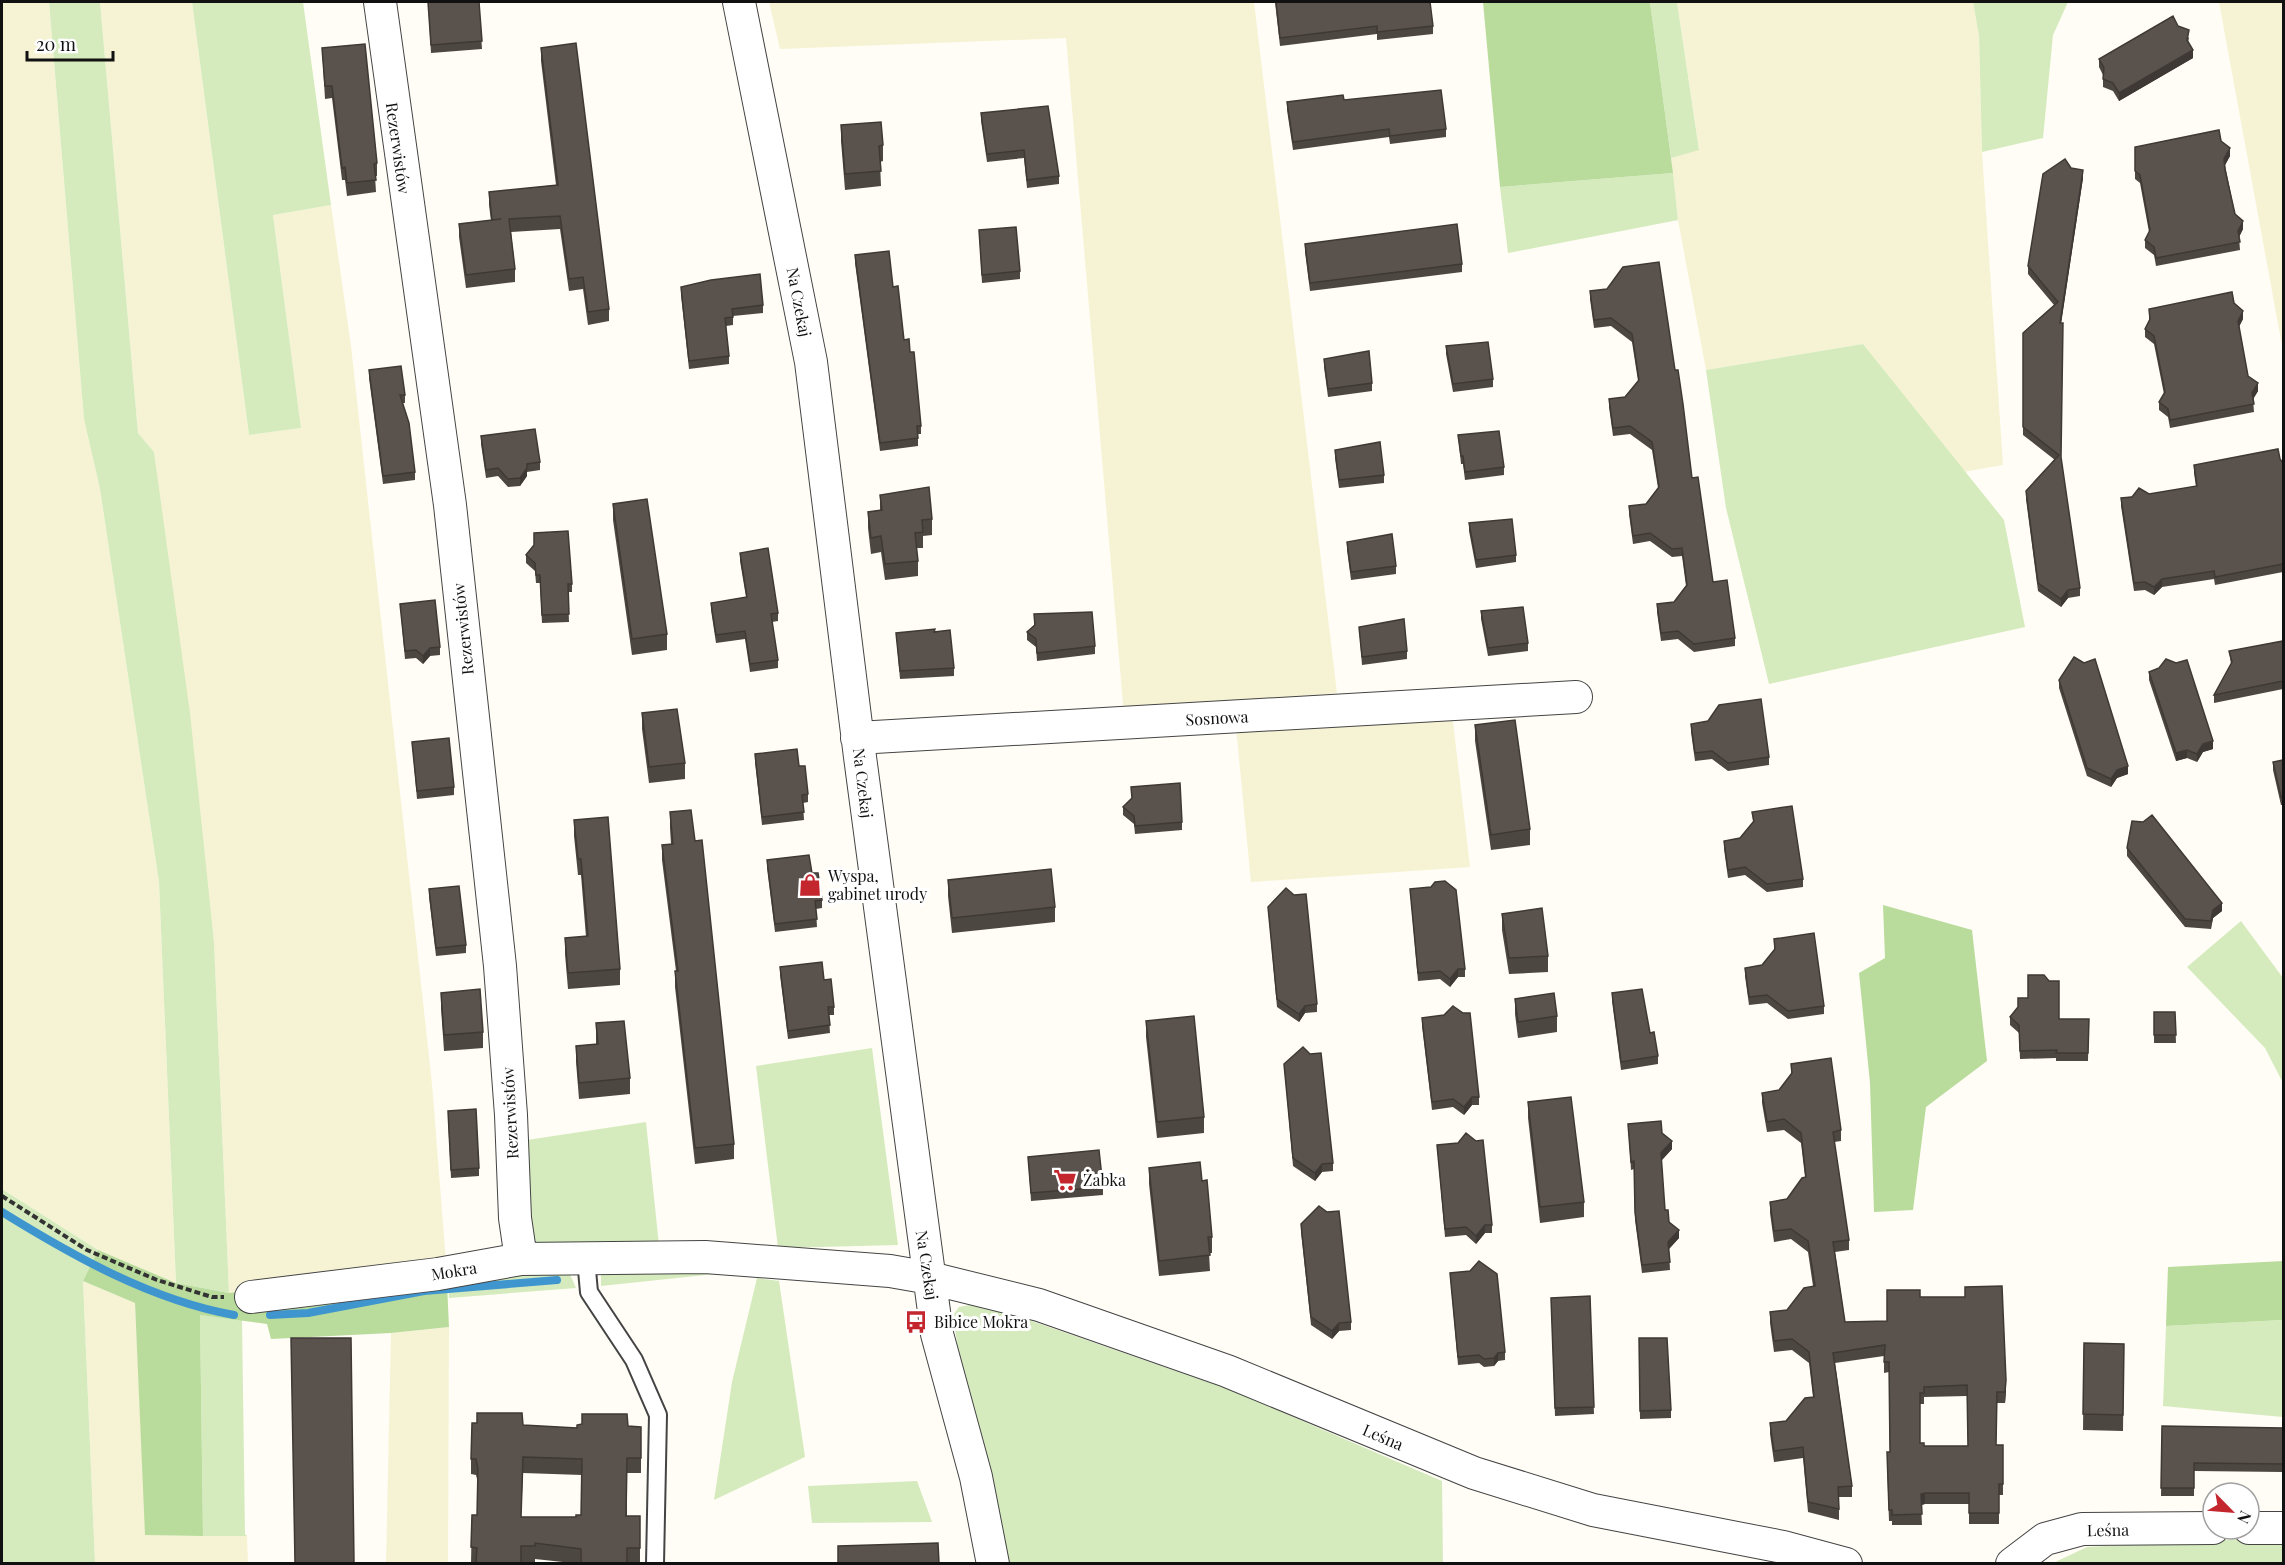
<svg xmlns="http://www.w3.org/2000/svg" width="2285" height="1565" viewBox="0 0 2285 1565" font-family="'Playfair Display',serif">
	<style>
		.farmland { fill: #f6f3d4 }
		.green { fill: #d5ebbd }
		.forest { fill: #b9dc9c }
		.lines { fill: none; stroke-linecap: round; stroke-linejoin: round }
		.stream { stroke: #3f96cf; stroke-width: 8 }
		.lane-casing { stroke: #444; stroke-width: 20 }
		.street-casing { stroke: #444; stroke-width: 34 }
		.path { stroke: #333; stroke-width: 4; stroke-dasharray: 6 3; stroke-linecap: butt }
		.lane { stroke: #fff; stroke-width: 16 }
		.street { stroke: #fff; stroke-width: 32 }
		.wall { fill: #4d4742; fill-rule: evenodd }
		.shaded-wall { fill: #3f3936 }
		.building { fill: #5a524d; stroke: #3f3936; stroke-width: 1.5; fill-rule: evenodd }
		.labels { text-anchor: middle; stroke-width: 6; stroke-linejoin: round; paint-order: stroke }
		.street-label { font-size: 16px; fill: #111; stroke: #fff }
		.poi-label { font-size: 16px; fill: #111; stroke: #fff; text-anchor: start }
	</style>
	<rect width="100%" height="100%" fill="#fffdf5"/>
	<path class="farmland" d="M2,2H49L84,418L100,489L159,882L176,1283L98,1250L2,1189Z
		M100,2H192L249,435L301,428L273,215L331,205L351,346L432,1084L446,1262L229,1293L214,942L154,452L138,433Z
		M769,2H1254L1337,693L1124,716L1066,38L780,49Z
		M1677,2H1973L1979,36L1982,152L2003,465L1963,472L1863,344L1706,370L1678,220L1671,158L1699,149Z
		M2219,2H2283V351Z
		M1452,713L1470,867L1251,882L1236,728Z
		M83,1281L135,1303L146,1535L247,1536L248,1563H95Z
		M449,1327L448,1563L386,1564L391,1333Z"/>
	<path class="green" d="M49,2H100L138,433L154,452L190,713L214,942L229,1293L176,1283L159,882L100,489L84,419Z
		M192,2H303L331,205L273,215L301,428L249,435Z
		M1650,2H1677L1699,150L1671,158Z
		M1973,2H2068L2053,35L2043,138L1982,152L1979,36Z
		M1673,173L1678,220L1508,253L1500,187Z
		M1863,344L2004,520L2025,627L1769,684L1726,508L1706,370Z
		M2241,921L2283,978V1083L2265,1048L2187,967Z
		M872,1048L898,1245L778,1248L756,1066Z
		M646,1122L659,1245L535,1246L524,1213L527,1140Z
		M2,1189L98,1250L83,1281L95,1563H2Z
		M714,1266L715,1274L601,1286V1272Z
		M569,1272L576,1288L449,1298L448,1281Z
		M757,1278L779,1281L805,1457L714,1500L732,1382Z
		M980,1303L1233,1391L1442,1481L1443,1563H1005L962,1378L953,1315L959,1307Z
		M200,1315L242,1320L245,1534L247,1536H203Z
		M2283,1320V1417L2163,1406L2166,1326Z
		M917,1481L932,1522L812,1523L808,1486Z
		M2283,1537V1563L2051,1564L2087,1547Z"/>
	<path class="forest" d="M1483,2H1650L1673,173L1500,187Z
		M1883,905L1972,930L1987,1061L1926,1107L1913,1210L1874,1212L1870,1083L1859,973L1885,958Z
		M98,1250L176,1283L229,1293L446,1262L449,1327L391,1333L271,1339L267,1324L200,1315L203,1536L145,1535L135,1303L83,1281Z
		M2283,1261V1320L2166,1326L2168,1267Z"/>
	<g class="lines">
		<path class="stream" d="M2,1212C73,1256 151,1300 234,1315
			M270,1315L308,1313L424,1291L557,1280"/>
		<g class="lane-casing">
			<path id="lane" d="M586,1259L589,1292L634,1360L658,1415L655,1564"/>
		</g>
		<g class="street-casing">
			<path id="street" d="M380,2L450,505L500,966L511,1115L515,1218L521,1259
				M739,2L811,362L860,757L937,1334L976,1477L993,1564
				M857,738L1576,697
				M251,1297L438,1274L521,1259L705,1257L890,1271L930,1278L1039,1305L1227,1371L1474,1473L1593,1510L1783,1547L1846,1564
				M2249,1528H2284
				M2012,1564L2045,1539L2082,1529L2213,1528"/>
		</g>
		<path class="path" d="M2,1196L87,1250L157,1280L212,1297H224"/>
		<use href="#lane" class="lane"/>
		<use href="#street" class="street"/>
	</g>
	<path class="wall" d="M428,2H479L482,49L431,53Z
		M1275,2L1433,26V34L1377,40V34L1280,46Z
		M2178,26L2189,38L2188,42L2193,58L2119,101L2113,91L2103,87V75L2099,67V59Z
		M322,48L377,163V176H375L376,192L347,196L345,180H342L332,98L325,99Z
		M541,48L609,309V321L588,325L583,289L569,291L560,229L511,232L515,269V282L466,288L459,237V224L491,221L489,205V192L556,185L541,61Z
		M1344,100L1446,129V137L1390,144L1389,137L1293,150L1287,110V102Z
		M981,113L1059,176V184L1027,188L1024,158L987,162L981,121Z
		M841,125L883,145V161L880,162L881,186L845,190L841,141Z
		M2221,141L2230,156L2225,165L2235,214L2243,229L2239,237L2240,250L2156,266L2154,255L2145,248V240L2149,232L2140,183L2135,179V147Z
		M2071,168L2083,178L2061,323V458L2080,588V596L2068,598L2061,607L2038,591L2026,499V491L2055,460L2023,435V333L2054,305L2028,274V266Z
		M979,230L1020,271V279L982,283Z
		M1305,244L1462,264V272L1310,291L1305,252Z
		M855,255L893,287L904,340L910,352L921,426V434H918V446L880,451L855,263Z
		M681,287L763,305V313L733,316V325L726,326L729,356V364L689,369L681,295Z
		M1590,291L1675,370L1692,478L1713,582L1735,638V646L1694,652L1678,639L1661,641L1657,612V604L1674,602L1686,586L1682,556L1672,557L1650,541L1633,544L1629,514V506L1646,504L1658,488L1652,450L1630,434L1613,436L1609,407V399L1625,397L1638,381L1632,342L1611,326L1594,328L1590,299Z
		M2234,303L2243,319L2239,326L2248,376L2258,391L2253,399L2254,412L2170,428L2168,417L2159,410V402L2164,394L2154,344L2145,337V329L2149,321V309Z
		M1446,346L1493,379V387L1453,392L1446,354Z
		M1324,359L1372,383V391L1328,397L1324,367Z
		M369,370L405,395V403H403L415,472V480L383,484L369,378Z
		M1458,435L1504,467V475L1465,480L1463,464H1461Z
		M481,436L540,462V470L527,472V476L520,486L508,487L498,476L486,478L481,444Z
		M1335,450L1384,475V483L1339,488L1335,458Z
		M2280,459L2283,463V572L2215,585L2214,579L2162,587L2154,595L2145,590L2134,591L2121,506V498L2196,487L2194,473V465Z
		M880,495L932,519V535L923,536V548H916L918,561V576L885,580L881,552L871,554L868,528V512L880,510Z
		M613,504L667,634V650L632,655L613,520Z
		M1469,523L1516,555V562L1476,568L1469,531Z
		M1347,542L1396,566V574L1351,580L1347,550Z
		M740,553L778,613V621L772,622L778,660V668L750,672L745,639L716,643L711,610V603L746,597L740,561Z
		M526,555L572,584V592H568L569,622L542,623L540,583H536L535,571L526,563Z
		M400,604L440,647V655L430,656L423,664L416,658L405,659Z
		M1481,611L1528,643V651L1488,656L1481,619Z
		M1034,614L1095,646V654L1037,661L1036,647L1027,640V632L1034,625Z
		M1359,627L1407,651V659L1362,665Z
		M935,631L954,668V676L900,679L896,633Z
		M2283,641V689L2214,703V695L2231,664L2229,651Z
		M2149,672L2213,749L2203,752L2197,762L2187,758L2176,761L2149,680Z
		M2059,680L2128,774L2117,778L2111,787L2087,776L2059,688Z
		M642,713L685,763V779L649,783L642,729Z
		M1691,724L1769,757V765L1728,771L1712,759L1695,761L1691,732Z
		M1475,725L1530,829V845L1491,850L1475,741Z
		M412,742L454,787V795L417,799Z
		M755,754L799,766L808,794V802L803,803L804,820L762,825L755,762Z
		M2283,760V805H2281L2273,770V762Z
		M1131,787L1182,822V830L1135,834L1134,824L1123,815V807L1132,799Z
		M670,812L734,1144V1159L695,1164L675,987V971H676L662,860V845L671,844L670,828Z
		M1752,812L1803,879V887L1767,892L1745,875L1728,878L1724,849V841L1740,838L1753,822Z
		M574,820L620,969V985L568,989L565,954V938L586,937L581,875H578L574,836Z
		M2127,848L2222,911L2213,918L2211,929L2185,927L2127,856Z
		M767,860L812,873L822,900V908L816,909L817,927L775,932L767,868Z
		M948,880L1055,907V922L952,933L948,896Z
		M429,889L466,945V953L436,956L429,897Z
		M1410,889L1465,969V977H1458L1450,987L1440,979L1418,981Z
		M1268,907L1317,1004V1012L1305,1013L1299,1022L1277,1007Z
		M1502,914L1548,956V972L1509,974L1502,930Z
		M1774,939L1824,1006V1014L1788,1019L1767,1003L1749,1005L1745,976V968L1762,965L1774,950Z
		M780,967L824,980L834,1007V1015H829L830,1033L788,1039L780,975Z
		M441,993L483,1032V1048L444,1051L441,1008Z
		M1612,993L1650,1033L1658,1056V1064L1621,1070L1612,1001Z
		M1515,999L1557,1016V1032L1518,1038L1515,1014Z
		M2154,1012H2175L2176,1043H2154Z
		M2010,1017L2059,1019H2089L2088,1061H2056V1058L2020,1059L2019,1033L2010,1025Z
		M1422,1018L1479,1097V1105H1472L1464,1115L1453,1107L1432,1110L1422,1026Z
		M1146,1021L1204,1117V1133L1157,1138L1146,1037Z
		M596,1023L630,1078V1094L579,1099L576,1062V1046L596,1044Z
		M1284,1064L1333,1163V1171L1322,1172L1315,1181L1293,1166Z
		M1791,1064L1841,1130V1141L1834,1142L1849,1240V1250L1835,1252L1845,1322L1887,1321L1920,1297L2006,1391L2005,1403H1997L1996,1445H2003V1495H1999V1524H1969V1504H1925L1921,1505L1922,1525H1892V1521H1889L1887,1463L1890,1452L1889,1372L1884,1373V1356L1835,1363L1852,1486V1497H1839V1520L1808,1512L1803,1458L1774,1462L1770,1434V1423L1786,1421L1813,1397L1809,1363L1792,1350L1774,1352L1770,1323V1312L1787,1310L1813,1286L1808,1252L1791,1239L1774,1242L1770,1213V1202L1787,1199L1805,1177L1801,1143L1784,1130L1767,1132L1762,1103V1093L1779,1090L1791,1074ZM1967,1396L1968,1446H1924L1920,1443V1404H1924V1397Z
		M1528,1102L1584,1202V1217L1540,1223L1528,1118Z
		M448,1119L479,1168V1176L451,1178Z
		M1628,1124L1662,1133L1672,1149L1661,1161L1665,1210L1669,1222L1679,1238L1669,1249L1670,1270L1642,1273L1635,1220L1634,1169L1631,1170Z
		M1437,1145L1492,1225V1233H1485L1476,1244L1466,1235L1445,1237Z
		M1028,1157L1103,1187V1195L1031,1201Z
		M1149,1168L1202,1181L1212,1237V1253H1209L1210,1271L1159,1276L1149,1184Z
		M1301,1224L1351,1322V1330L1339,1331L1332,1339L1311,1325L1301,1232Z
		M1450,1273L1505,1352V1360L1498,1361L1494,1366L1484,1367L1479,1363L1458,1365Z
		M1590,1296L1594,1414L1555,1416L1551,1298Z
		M1639,1338L1671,1410V1418L1640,1419Z
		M2084,1343L2124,1344L2123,1431L2083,1430Z
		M523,1425L577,1428L641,1427V1473H627V1516H640V1563H572L535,1559V1562H521V1563H471L472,1515H477L478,1483L476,1475L471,1474V1459ZM523,1473L582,1475L581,1515L576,1517H521Z
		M2162,1426L2283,1428V1472L2194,1471V1496H2161Z"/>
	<path class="shaded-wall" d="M2193,50V58L2119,101V93Z
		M2230,148V156L2224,167V159Z
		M2083,170V178L2060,331V323Z
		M2243,221V229L2238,239V231Z
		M2243,311V319L2238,329V321Z
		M2258,383V391L2252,401V393Z
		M527,468V476L520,486V478Z
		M2162,579V587L2154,595V587Z
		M2068,590V598L2061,607V599Z
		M430,648V656L423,664V656Z
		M2213,741V749L2203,752L2197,762V754L2203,744Z
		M2187,750V758L2176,761V753Z
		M2128,766V774L2117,778L2111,787V779L2117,770Z
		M2222,903V911L2213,918L2211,929L2213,910Z
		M1458,969V977L1450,987V979Z
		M1305,1006V1013L1299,1022V1014Z
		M1472,1097V1105L1464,1115V1107Z
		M1672,1141V1149L1661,1161V1153Z
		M1322,1164V1172L1315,1181V1173Z
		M1485,1225V1233L1476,1244V1236Z
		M1679,1230V1238L1668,1250V1242Z
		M1339,1323V1331L1332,1339V1331Z
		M1498,1353V1361L1494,1366V1358Z
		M2006,1380V1391L2005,1403V1392Z
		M1925,1493V1504L1921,1505V1494Z"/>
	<path class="building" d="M428,2H479L482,41L431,45Z
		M1276,2H1430L1433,26L1377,32V26L1280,38Z
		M2173,16L2178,26L2189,30L2187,40L2193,50L2119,93L2113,83L2103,79L2104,68L2099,59Z
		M576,43L609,309L588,312L583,277L569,279L560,216L509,219L515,269L466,275L459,224L501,219L492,220L489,192L558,185L541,48Z
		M365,44L377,163L374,164L376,180L347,183L345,167L342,168L332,86H325L322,48Z
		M1441,90L1446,129L1390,136L1389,129L1293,142L1287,102L1343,95L1344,100Z
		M1048,106L1059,176L1027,180L1024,150L987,154L981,113Z
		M881,122L883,145L879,146L881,171L845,174L841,125Z
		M2219,130L2221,141L2230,148L2224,159L2225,170L2235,214L2243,221L2238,231L2240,242L2156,258L2154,247L2145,240L2150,230L2140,175L2135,171V147Z
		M2065,159L2071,168L2083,170L2060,323H2063L2061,457L2080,588L2068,590L2061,599L2038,583L2026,491L2059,455L2023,427V333L2058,302L2028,266L2043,174Z
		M1457,224L1462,264L1310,283L1305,244Z
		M1016,227L1020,271L982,275L979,230Z
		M889,251L893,287L898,286L904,340L909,339L910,352H914L921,426H917L918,438L880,443L855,255Z
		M1659,262L1675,370H1678L1683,404L1692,478L1698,477L1713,582L1727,580L1735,638L1694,644L1678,631L1661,633L1657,604L1674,602L1687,585L1682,548L1672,549L1650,533L1633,536L1629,506L1646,504L1659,487L1652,442L1630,426L1613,428L1609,399L1625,397L1639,380L1632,334L1611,318L1594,320L1590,291L1607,289L1623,267Z
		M760,274L763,305L732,309L733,317L725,318L729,356L689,361L681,287L711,280Z
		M2232,292L2234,303L2243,311L2238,321L2248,376L2258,383L2252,393L2254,404L2170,420L2168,409L2159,402L2165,392L2154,336L2145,329L2150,319L2149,309Z
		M1488,342L1493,379L1453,384L1446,346Z
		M1369,351L1372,383L1328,389L1324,359Z
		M401,366L405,395H400L409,423L415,472L383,476L369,370Z
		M535,429L540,462L527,464V468L520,478L508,479L498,468L486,470L481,436Z
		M1499,431L1504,467L1465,472L1463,456H1461L1458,435Z
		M1380,442L1384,475L1339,480L1335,450Z
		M2278,449L2280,459L2283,463V564L2215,577L2214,571L2162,579L2154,587L2145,582L2134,583L2121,498L2132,497L2139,488L2149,494L2197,486L2194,465Z
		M929,487L932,519L922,520L923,532L915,533L918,561L885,564L881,536L871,538L868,512L882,510L880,495Z
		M647,499L667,634L632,639L613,504Z
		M1512,519L1516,555L1476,560L1469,523Z
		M568,531L572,584H568L569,614L542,615L540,575H536L535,563L526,555L534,545V533Z
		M1392,534L1396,566L1351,572L1347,542Z
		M768,548L778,613L771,614L778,660L750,664L745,631L716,635L711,603L747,597L740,553Z
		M435,600L440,647L430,648L423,656L416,650L405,651L400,604Z
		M1523,607L1528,643L1488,648L1481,611Z
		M1092,612L1095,646L1037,653L1036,639L1027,632L1035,625L1034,614Z
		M1404,619L1407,651L1362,657L1359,627Z
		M935,629L934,632L950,630L954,668L900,671L896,633Z
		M2283,641V681L2214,695L2232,662L2229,651Z
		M2074,657L2084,663L2095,659L2128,766L2117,770L2111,779L2087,768L2059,680Z
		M2166,659L2176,663L2187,660L2213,741L2203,744L2197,754L2187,750L2176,753L2149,672L2159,668Z
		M1761,699L1769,757L1728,763L1712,751L1695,753L1691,724L1708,721L1719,705Z
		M677,709L685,763L649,767L642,713Z
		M1515,720L1530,829L1491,835L1475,725Z
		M449,738L454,787L417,791L412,742Z
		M797,749L799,766H805L808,794L802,795L804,812L762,817L755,754Z
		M2283,760V797H2281L2273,762Z
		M1180,783L1182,822L1135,826L1134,816L1123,807L1132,798L1131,787Z
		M1792,806L1803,879L1767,884L1745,867L1728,870L1724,841L1740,838L1754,821L1752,812Z
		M691,810L695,841L702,840L734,1144L695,1148L675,971H678L662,845L673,844L670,812Z
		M2152,815L2222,903L2213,910L2211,921L2185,919L2127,848L2132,821L2143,822Z
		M608,817L620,969L568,973L565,938L588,936L581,859H578L574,820Z
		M809,855L812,873H818L822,900L815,901L817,919L775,924L767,860Z
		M1051,869L1055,907L952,918L948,880Z
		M1445,881L1456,890L1465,969H1458L1450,979L1440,971L1418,973L1410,889L1431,887L1435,882Z
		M459,886L466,945L436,948L429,889Z
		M1286,888L1294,895L1306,894L1317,1004L1305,1006L1299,1014L1277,999L1268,907Z
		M1542,908L1548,956L1509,958L1502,914Z
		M1814,933L1824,1006L1788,1011L1767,995L1749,997L1745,968L1762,965L1775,949L1774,939Z
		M822,962L824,980L831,979L834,1007H828L830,1025L788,1031L780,967Z
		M2028,975H2044L2049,981H2059V1019H2089L2088,1053H2056L2057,1050L2020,1051L2019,1025L2010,1017L2018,1007V998H2028Z
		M480,989L483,1032L444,1035L441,993Z
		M1642,989L1650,1033L1654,1032L1658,1056L1621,1062L1612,993Z
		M1554,993L1557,1016L1518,1022L1515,999Z
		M1453,1006L1463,1013H1470L1479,1097H1472L1464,1107L1453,1099L1432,1102L1422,1018L1444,1015Z
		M2154,1012H2175L2176,1035H2154Z
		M1194,1016L1204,1117L1157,1122L1146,1021Z
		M624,1021L630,1078L579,1083L576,1046L598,1044L596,1023Z
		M1303,1047L1310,1054L1321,1053L1333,1163L1322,1164L1315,1173L1293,1158L1284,1064Z
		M1831,1058L1841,1130L1833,1132L1849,1240L1833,1242L1845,1322L1887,1321V1290H1920V1297H1965V1287L2002,1286L2006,1380L2005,1392H1997L1996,1445H2003V1484H1999V1513H1969V1493H1925L1921,1494L1922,1514L1892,1515V1510H1889L1887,1452H1890L1889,1362H1884L1885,1345L1833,1353L1852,1486L1838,1487L1839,1509L1808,1502L1803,1447L1774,1451L1770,1423L1786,1421L1805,1398L1814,1397L1809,1352L1792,1339L1774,1341L1770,1312L1787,1310L1804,1288L1815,1286L1808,1241L1791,1229L1774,1231L1770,1202L1787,1199L1802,1178L1806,1177L1801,1133L1784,1119L1767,1122L1762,1093L1779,1090L1792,1073L1791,1064ZM1967,1385L1968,1446H1924V1443H1920V1393H1924V1387Z
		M1571,1097L1584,1202L1540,1207L1528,1102Z
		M476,1109L479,1168L451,1170L448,1111Z
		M1661,1121L1662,1133L1672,1141L1661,1153L1665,1210H1668L1669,1222L1679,1230L1668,1242L1670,1262L1642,1265L1635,1212L1634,1161L1631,1162L1628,1124Z
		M1466,1133L1476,1141L1483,1140L1492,1225H1485L1476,1236L1466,1227L1445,1229L1437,1145L1458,1143Z
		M1099,1150L1103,1187L1031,1193L1028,1157Z
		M1200,1162L1202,1181L1207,1180L1212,1237H1208L1210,1255L1159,1261L1149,1168Z
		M1319,1206L1327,1212L1339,1211L1351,1322L1339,1323L1332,1331L1311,1317L1301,1224Z
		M1479,1261L1497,1274L1505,1352L1498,1353L1494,1358L1484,1359L1479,1355L1458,1357L1450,1273L1470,1271Z
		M1590,1296L1594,1407L1555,1408L1551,1298Z
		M291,1338H351L354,1563H295Z
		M1639,1338H1667L1671,1410L1640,1411Z
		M2084,1343L2124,1344L2123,1415L2083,1414Z
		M477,1413H522L523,1425L577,1428V1425L582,1424V1414H627L628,1426L641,1427V1458H627L626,1516H640V1548H627V1563H581V1549L535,1543V1546H521V1563H476L477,1548L471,1547L472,1515H477L478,1469L476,1459H471L472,1423H477ZM523,1457L582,1459L581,1515H576V1517H521Z
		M2162,1426L2283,1428V1464L2194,1463V1488H2161Z
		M938,1543L939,1563H838V1546Z"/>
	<defs>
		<g id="shop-bare" transform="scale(1.8)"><path d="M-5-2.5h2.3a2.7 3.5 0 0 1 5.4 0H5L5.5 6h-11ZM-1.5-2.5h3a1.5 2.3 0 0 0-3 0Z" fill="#c4262e" stroke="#fff" stroke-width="2.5" paint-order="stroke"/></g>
		<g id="supermarket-bare" transform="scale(1.8)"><path d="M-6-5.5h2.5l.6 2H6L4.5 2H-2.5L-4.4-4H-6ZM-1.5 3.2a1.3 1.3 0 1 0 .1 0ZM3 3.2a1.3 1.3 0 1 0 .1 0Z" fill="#c4262e" stroke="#fff" stroke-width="2.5" paint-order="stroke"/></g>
		<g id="bus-bare" transform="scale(1.8)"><path d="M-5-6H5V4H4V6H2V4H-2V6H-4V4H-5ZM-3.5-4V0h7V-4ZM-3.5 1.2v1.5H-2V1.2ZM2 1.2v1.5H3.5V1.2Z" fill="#c4262e" stroke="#fff" stroke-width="2.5" paint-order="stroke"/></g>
	</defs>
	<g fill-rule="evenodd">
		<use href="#shop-bare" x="810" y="885"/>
		<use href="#supermarket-bare" x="1065" y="1180"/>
		<use href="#bus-bare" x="916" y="1322"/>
	</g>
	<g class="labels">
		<g class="street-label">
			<text transform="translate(398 148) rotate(82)" y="6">Rezerwistów</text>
			<text transform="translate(799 302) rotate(79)" y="6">Na Czekaj</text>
			<text transform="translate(463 629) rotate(-96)" y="6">Rezerwistów</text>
			<text transform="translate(1217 718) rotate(-3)" y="6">Sosnowa</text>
			<text transform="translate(863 783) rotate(83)" y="6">Na Czekaj</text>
			<text transform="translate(510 1113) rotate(-93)" y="6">Rezerwistów</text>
			<text transform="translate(927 1265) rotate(81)" y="6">Na Czekaj</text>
			<text transform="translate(454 1271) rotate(-9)" y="6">Mokra</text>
			<text transform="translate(1383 1437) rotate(23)" y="6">Leśna</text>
			<text transform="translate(2108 1530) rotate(-1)" y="6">Leśna</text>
		</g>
		<g class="poi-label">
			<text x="828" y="882">Wyspa,<tspan x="828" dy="18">gabinet urody</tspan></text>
			<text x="1083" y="1186">Żabka</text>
			<text x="934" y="1328">Bibice Mokra</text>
		</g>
	</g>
	<rect width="2285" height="1565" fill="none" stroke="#111111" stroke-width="6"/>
	<g transform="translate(2231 1511) rotate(115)"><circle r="28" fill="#ffffff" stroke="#a0a0a0" stroke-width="1.5"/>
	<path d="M0-4.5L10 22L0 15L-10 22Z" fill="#c4262e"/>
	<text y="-9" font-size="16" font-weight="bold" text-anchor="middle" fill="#111111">N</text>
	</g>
	<path d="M27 51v9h86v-9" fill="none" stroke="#111111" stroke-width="3"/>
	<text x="36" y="51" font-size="18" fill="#111111" stroke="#ffffff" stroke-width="4.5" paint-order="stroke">20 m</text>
</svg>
